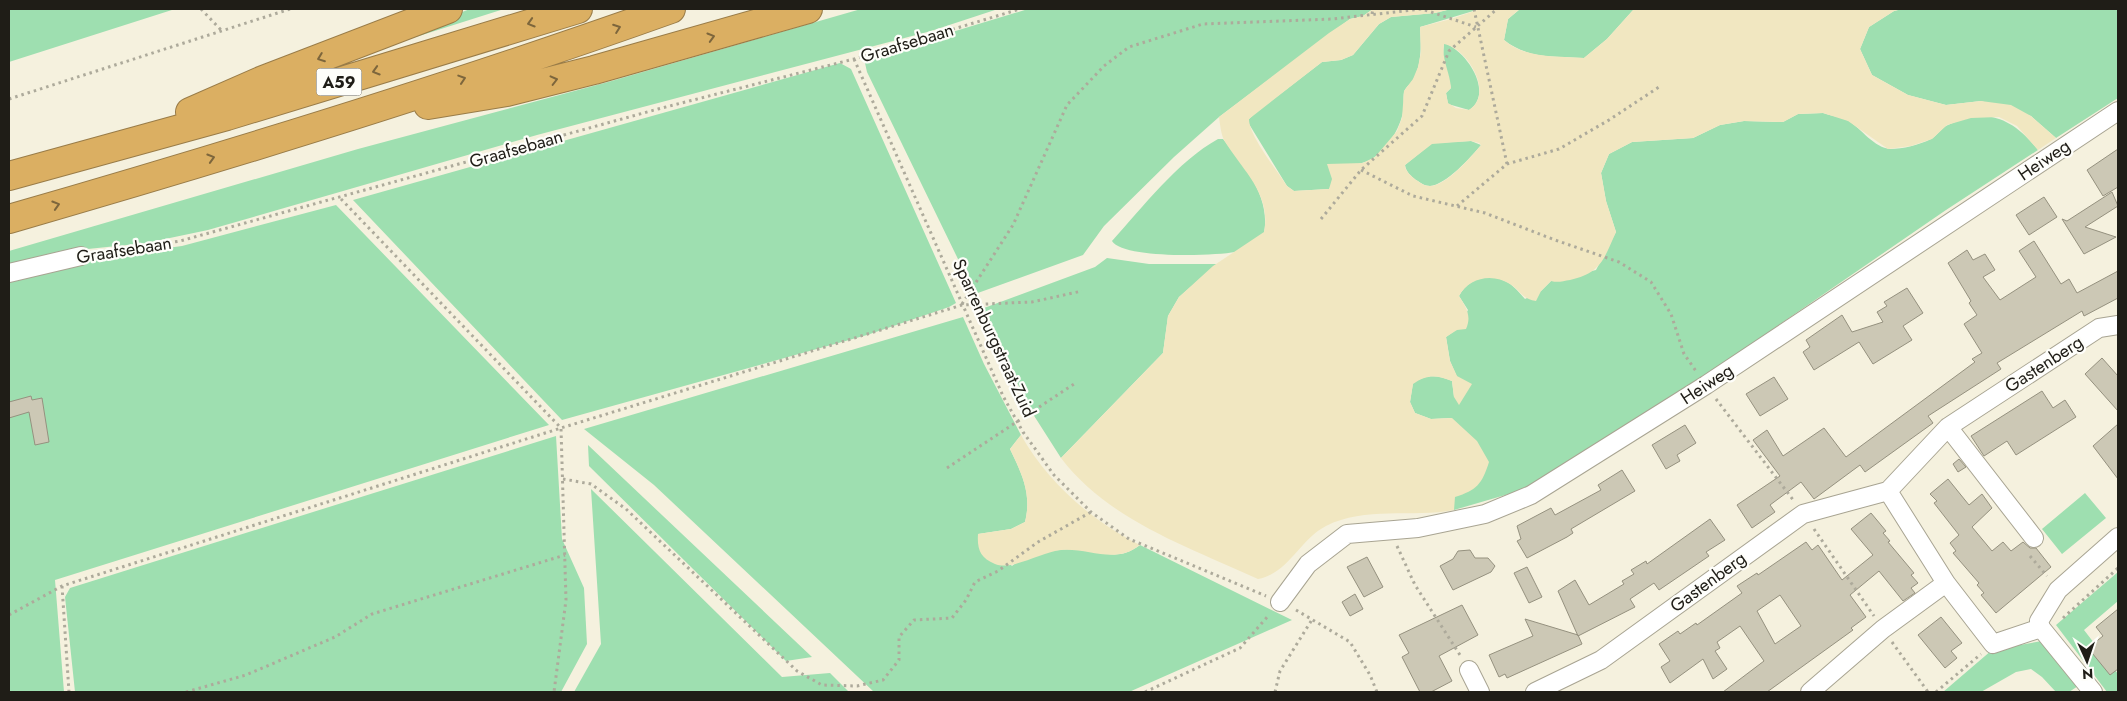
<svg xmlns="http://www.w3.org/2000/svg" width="2127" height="701" viewBox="0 0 2127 701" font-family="Jost,sans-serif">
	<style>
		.green { fill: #9edfb0 }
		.sand { fill: #f1e7c1; fill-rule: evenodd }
		.building { fill: #ccc8b5; stroke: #95917f; fill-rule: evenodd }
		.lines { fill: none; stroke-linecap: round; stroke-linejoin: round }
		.minor-casing { stroke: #a8a492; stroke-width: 20 }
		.motorway-casing { stroke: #997c48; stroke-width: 30 }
		.path { stroke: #adaa9b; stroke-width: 3; stroke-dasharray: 2.5 4; stroke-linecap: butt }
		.minor { stroke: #fff; stroke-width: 18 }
		.motorway { stroke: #dbaf62; stroke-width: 28 }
		.oneway { stroke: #7d663c }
		.labels { text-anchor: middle; stroke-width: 4.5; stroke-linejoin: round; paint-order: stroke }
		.shield { fill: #fefefa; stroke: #62605b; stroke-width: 1 }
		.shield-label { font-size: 16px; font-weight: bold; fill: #1f1d17 }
		.street-label { font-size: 18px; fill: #1f1d17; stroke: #fefefa }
	</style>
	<rect width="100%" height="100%" fill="#f5f1de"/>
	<path class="green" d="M9,9H175L9,62Z
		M470,9H504L381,48L379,44Z
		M861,9H998L931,31L537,135L208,230L146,243L78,250L9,268V251L358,149L608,82Z
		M1028,9H1373L1363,16L1350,19L1219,117L1174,157L1104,226L1083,255L975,294L867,72L865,63L870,57Z
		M1451,9H1480L1420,27C1421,45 1422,64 1413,80C1410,84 1405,88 1404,92C1403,97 1404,103 1404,107C1401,127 1391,143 1376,156C1364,166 1342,164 1333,179C1331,182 1332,186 1329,189L1294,191L1287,186L1249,124V119L1254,114L1322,62L1341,60L1353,55L1379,24L1391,17L1435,13Z
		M1520,9H1634L1607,39L1584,58C1554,56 1528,59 1504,40L1508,19Z
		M1902,9H2118V98L2056,138L2031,116L1981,101L1946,105L1908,95L1872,75L1860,49L1869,27L1894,11Z
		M1444,43C1466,50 1495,93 1469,110L1448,104L1446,93L1451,88L1443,56Z
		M840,63L851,69L956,303L949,307L867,335L562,420L353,200Z
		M1823,113C1831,116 1842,117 1849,121C1861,129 1875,148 1890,149C1903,149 1919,145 1931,139C1937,136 1941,128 1948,125C1987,106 2014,119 2038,150L1946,210L1642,419L1549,478L1519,491L1454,510L1451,418L1431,419L1415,413L1410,402L1413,383C1428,374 1437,375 1452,381L1454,397L1471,385L1457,377L1450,361L1446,337L1457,329L1468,310L1459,296C1466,282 1484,273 1500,279C1511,282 1518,291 1525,299L1541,291L1551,281L1596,270L1616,232L1606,201L1601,173L1609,154L1632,142L1693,138L1720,125L1744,121L1783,122L1798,114Z
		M1218,139H1223C1244,165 1271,197 1264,233C1256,239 1245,250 1235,252C1214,256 1123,259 1112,241C1143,207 1178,161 1218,139Z
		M1471,141L1481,145C1471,157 1446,185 1430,186C1425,186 1421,183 1416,180C1411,176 1406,172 1405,165L1432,143Z
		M336,205L549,425L55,580L64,692H9V277L79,260L182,246Z
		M1107,258L1149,264H1217L1179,297L1168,316L1163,353L1061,458L1031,411L984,315V308L1095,267Z
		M963,317L984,364L1021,435L1010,449C1022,474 1032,494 1025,522L1011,529L978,534L1012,566C1028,554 1056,549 1076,549C1102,550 1116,563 1140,545L1292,620L1129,692H874L654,485L584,429Z
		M556,436L562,539L584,588L587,644L561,692H75L65,597L70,588Z
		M588,445L812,657L786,661L589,466Z
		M591,489L782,677L830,673L849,692H574L601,644Z
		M2085,493L2106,518L2062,554L2042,529Z
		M2118,572V601L2084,630L2118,674V692H2107L2056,625Z
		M2042,641L2078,686L2069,692H2056L2042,677L2031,669L2016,672L1981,692H1943L1992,650Z"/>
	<path class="sand" d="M1373,9H1451L1435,13L1391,17L1379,24L1353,55L1341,60L1322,62L1249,119C1249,136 1277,170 1287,186L1294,191L1329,189L1332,179L1327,164L1363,163L1375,157L1397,131L1402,118L1404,91L1413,79L1418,67L1421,52L1420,27L1451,19L1480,9H1520L1508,19L1504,40C1526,59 1556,56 1584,58L1607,39L1634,9H1902L1894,11L1869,27L1860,49L1872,75L1908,95L1946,105L1981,101L2011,105L2031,116L2056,138L2038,150L2017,126L1999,117L1971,118L1947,125L1932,139L1911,146L1888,149L1848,121L1823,113L1798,114L1783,122L1744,121L1720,125L1693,138L1632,142L1609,154L1601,173L1606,201L1616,232C1604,259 1601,273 1570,280C1563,281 1558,283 1551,281L1541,291L1536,301C1521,298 1522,292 1510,284C1493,273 1469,277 1459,296C1466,307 1472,316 1466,329L1457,330L1446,337L1450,361L1457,376L1472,384L1459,405L1454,397L1452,381C1437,375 1427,374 1413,384L1410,402L1415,413L1431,419L1452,418L1477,441L1489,462C1482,484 1477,490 1455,497L1454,510C1412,518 1365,506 1326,526C1299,540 1289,573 1258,579C1189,547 1109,521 1061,458L1163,353L1168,316L1179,297L1213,266L1264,232C1272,194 1242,170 1224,140C1221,134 1220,124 1219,117L1329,33L1350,19L1363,16ZM1444,44C1467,48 1495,93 1469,110L1456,108L1448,103L1446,93L1451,88C1450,72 1441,58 1444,44ZM1471,141L1479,143L1481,145C1471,157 1446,186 1430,186C1424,186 1421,183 1416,180C1411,176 1405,171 1405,165L1432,144Z
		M1021,435C1048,483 1092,521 1140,545C1114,565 1091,548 1061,550C1041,552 1012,571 995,564C980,558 977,549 978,534L1011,529L1025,522C1032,494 1022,474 1010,449Z"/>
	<path class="building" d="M2118,149V187L2103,196L2087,170Z
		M2112,192L2118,206L2085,227L2116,237L2084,254L2062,219L2067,221Z
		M2044,197L2057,217L2029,235L2016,215Z
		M2034,241L2061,284L2069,279L2077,293L2118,271V298L2084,316L2082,311L1997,363L2001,369L1928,416L1933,423L1865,472L1860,465L1814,499L1801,482L1770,505L1775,512L1752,528L1737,505L1780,476L1753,440L1767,430L1783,456L1824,428L1846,457L1975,362L1972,359L1982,353L1964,324L1977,315L1969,303L1971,301L1948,263L1967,250L1973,260L1985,254L1995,270L1983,277L2000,300L2036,277L2019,251Z
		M1907,288L1923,313L1903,326L1912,340L1873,364L1859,342L1814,370L1803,352L1810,347L1806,340L1842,315L1852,332L1883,322L1877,312L1887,306L1884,302Z
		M2102,358L2118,376V411L2085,374Z
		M1774,377L1788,399L1760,416L1746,394Z
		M2042,391L2053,408L2065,400L2076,417L2016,455L2007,441L1984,456L1971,436Z
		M31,396L32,400L42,398L49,442L35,445L29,412L9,418V402Z
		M2118,424V479L2093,446Z
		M1685,425L1696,443L1677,455L1680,461L1666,469L1652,445Z
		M1959,459L1966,467L1958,472L1953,464Z
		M1622,470L1635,491L1571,529L1573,533L1567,537L1527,558L1517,541L1521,539L1517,526L1551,508L1555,515L1601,490L1598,485Z
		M1948,479L1969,505L1982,494L1992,508L1972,527L1992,551L2003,542L2011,551L2023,542L2030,548H2036L2051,567L1996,613L1981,595L1984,593L1977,585L1979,583L1953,553L1956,551L1950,543L1959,535L1934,503L1937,501L1930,494Z
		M1871,513L1886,531L1883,533L1890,541L1888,542L1914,573L1911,575L1918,583L1911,588L1915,593L1903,601L1879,571L1850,595L1866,617L1851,628L1853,630L1767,692H1723L1764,661L1740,626L1717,642L1720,648L1715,651L1727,669L1713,679L1703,659L1670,683L1661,667L1670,661L1659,644L1678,631L1680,634L1696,623L1697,625L1742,593L1737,586L1757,573L1758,575L1806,542L1812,550L1818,545L1842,580L1873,555L1851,529ZM1780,595L1801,626L1775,644L1757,611Z
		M1710,519L1725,540L1706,552L1709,556L1659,590L1654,583L1630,599L1635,607L1578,636L1558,591L1575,580L1589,605L1624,584L1622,581L1634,574L1631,570L1646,561L1647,564Z
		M1470,550L1475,558H1488L1495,566L1491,572L1453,590L1440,566L1453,559L1458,551Z
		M1367,557L1383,587L1364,597L1347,567Z
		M1527,567L1542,597L1529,603L1514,573Z
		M1355,594L1363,609L1350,616L1342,602Z
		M1462,605L1478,635L1439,656L1452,681L1431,692H1420L1402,657L1409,653L1399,635Z
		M2118,609V669L2110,675L2088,648L2103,636L2096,627Z
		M1941,617L1962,643L1951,651L1957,658L1945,668L1918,635Z
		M1525,619L1578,635L1582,644L1507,678L1505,674L1499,677L1489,655L1533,636Z"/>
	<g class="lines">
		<g class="minor-casing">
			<path id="minor" d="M9,273L81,256
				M1948,427L2034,538
				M1888,491L1946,583L1993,644L2041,628
				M1280,602L1308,564L1347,534L1418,528L1485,514L1531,495L1706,385L2118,111
				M1469,670L1480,692
				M1535,692L1601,660L1803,514L1888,491L1948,427L2099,328L2118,325
				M1810,692L1883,629L1946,583
				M2093,692L2041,628L2039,621L2058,590L2118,537"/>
		</g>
		<g class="motorway-casing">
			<path id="motorway" d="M428,105L507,92L594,70L808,9
				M190,112L263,80L448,9
				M9,176L227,116L578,9
				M9,219C231,155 453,87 671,9"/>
		</g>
		<path class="path" d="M201,9L222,31
			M1474,9L1507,164
			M1372,14L1373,9
			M854,59L1003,396L1023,432L1054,475L1091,512L1129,539L1266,596
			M9,99L290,9
			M1361,170L1413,196L1485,213L1555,240L1619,262L1651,282L1671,314L1684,354L1696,371
			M341,199L561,428L566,600L554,692
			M1457,206L1507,164L1559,149L1609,120L1659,87
			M1321,219L1361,170L1422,116L1449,51L1497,9
			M98,254L180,241L658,109L854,59L1020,9
			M962,304L1013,225L1067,105L1104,66L1129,47L1203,24L1332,19L1422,9L1476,27
			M1716,399L1794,501
			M947,468L1074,384
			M563,479L591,484L626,509L797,671L822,685L857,686L883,680L899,660V637L914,620L952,618L966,600L975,582L998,571L1038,542L1091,512
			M1814,529L1874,616
			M1397,546L1415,585L1460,655
			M2030,556L2047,576
			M62,586L69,692
			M1296,610L1350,642L1370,675L1377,692
			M9,615L62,586L561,428L962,305L1032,302L1082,291
			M2063,618L2118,568
			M1892,642L1928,692
			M186,692L246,675L335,637L372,614L565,555
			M1145,692L1240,648L1269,615
			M1275,692L1280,671L1313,618
			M1936,692L1981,654"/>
		<use href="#minor" class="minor"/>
		<use href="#motorway" class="motorway"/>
	</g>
	<defs><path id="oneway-chevron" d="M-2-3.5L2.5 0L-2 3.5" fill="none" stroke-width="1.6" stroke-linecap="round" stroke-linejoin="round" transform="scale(1.25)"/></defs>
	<g class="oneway">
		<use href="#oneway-chevron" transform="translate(531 23) rotate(163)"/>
		<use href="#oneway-chevron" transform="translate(617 28) rotate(-20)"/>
		<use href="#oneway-chevron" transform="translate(711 37) rotate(-16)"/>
		<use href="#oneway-chevron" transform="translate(321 58) rotate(159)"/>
		<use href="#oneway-chevron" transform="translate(376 71) rotate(163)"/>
		<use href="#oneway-chevron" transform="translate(462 79) rotate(-18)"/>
		<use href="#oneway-chevron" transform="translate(554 80) rotate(-14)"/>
		<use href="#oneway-chevron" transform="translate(211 158) rotate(-17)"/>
		<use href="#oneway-chevron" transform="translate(56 205) rotate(-17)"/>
	</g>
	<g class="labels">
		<rect class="shield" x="316.5" y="68.5" width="45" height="27" rx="4"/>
		<g class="shield-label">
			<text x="339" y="88">A59</text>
		</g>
		<g class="street-label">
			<text transform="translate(907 43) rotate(-17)" y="6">Graafsebaan</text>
			<text transform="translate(516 149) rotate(-16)" y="6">Graafsebaan</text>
			<text transform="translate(2044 160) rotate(-34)" y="6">Heiweg</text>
			<text transform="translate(124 250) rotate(-9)" y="6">Graafsebaan</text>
			<text transform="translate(994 338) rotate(65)" y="6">Sparrenburgstraat-Zuid</text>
			<text transform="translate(2044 364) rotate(-33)" y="6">Gastenberg</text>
			<text transform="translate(1707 384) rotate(-33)" y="6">Heiweg</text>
			<text transform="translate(1708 582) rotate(-36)" y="6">Gastenberg</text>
		</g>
	</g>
	<rect width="2127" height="701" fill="none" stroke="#1f1d17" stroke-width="20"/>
	<g transform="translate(2087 661) rotate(177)" stroke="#fefefa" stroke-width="4" paint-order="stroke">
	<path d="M0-4L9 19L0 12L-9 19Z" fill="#1f1d17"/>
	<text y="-8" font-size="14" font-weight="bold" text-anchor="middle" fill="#1f1d17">N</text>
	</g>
</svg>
